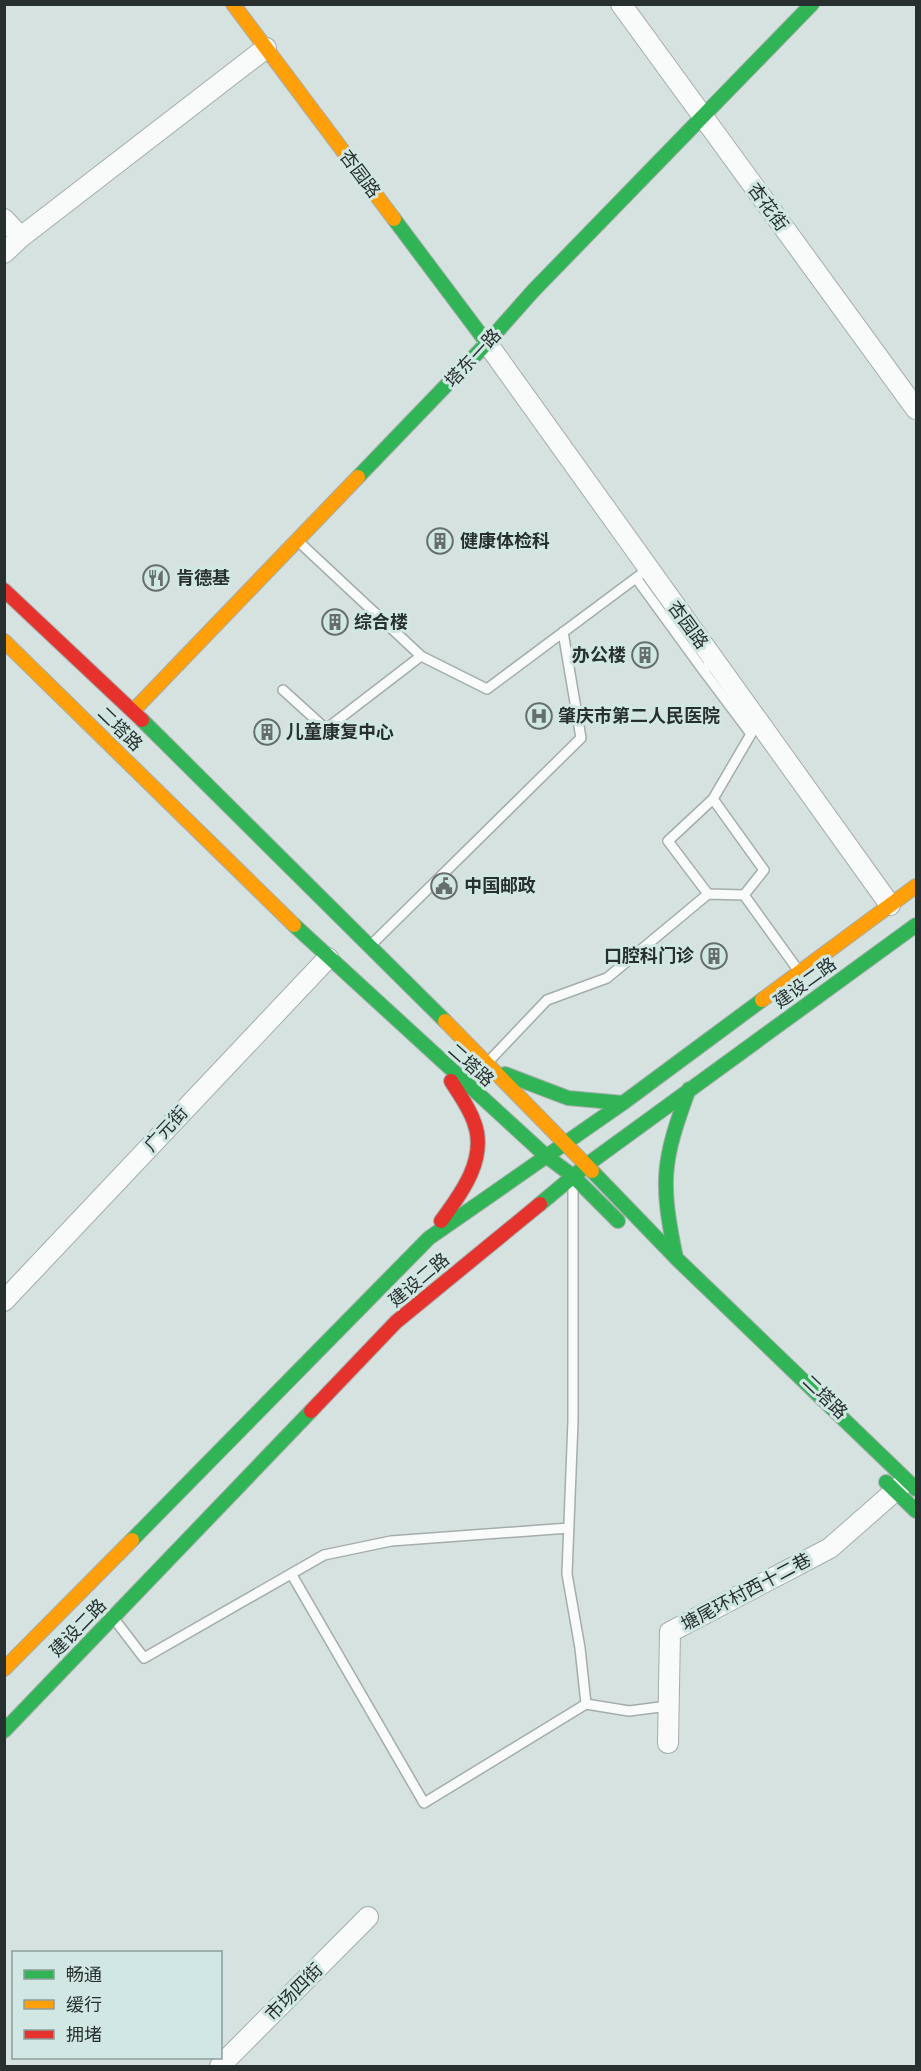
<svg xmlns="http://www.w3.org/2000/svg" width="921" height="2071" viewBox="0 0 921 2071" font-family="Georgia,'Noto Sans SC',serif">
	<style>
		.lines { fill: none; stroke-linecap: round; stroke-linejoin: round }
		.lane-casing { stroke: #a4adac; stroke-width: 12 }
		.street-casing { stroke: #a4adac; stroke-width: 22 }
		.fast-casing { stroke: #a4adac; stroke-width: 16 }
		.slow-casing { stroke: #a4adac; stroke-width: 16 }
		.jam-casing { stroke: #a4adac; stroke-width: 16 }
		.lane { stroke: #f9fbfa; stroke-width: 9 }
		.street { stroke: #f9fbfa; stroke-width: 20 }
		.fast { stroke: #30b455; stroke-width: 14 }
		.slow { stroke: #ff9f0a; stroke-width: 14 }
		.jam { stroke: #e5322d; stroke-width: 14 }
		.labels { text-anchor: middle; stroke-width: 6; stroke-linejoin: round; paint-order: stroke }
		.street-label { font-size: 18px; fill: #28302f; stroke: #d1e7e4 }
		.poi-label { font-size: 18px; font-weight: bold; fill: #28302f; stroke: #d1e7e4; text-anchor: start }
	</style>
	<rect width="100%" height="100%" fill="#d6e2e0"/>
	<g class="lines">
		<g class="lane-casing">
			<path id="lane" d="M299,542L421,656L487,689L648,569
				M636,578L703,670
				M283,690L326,729L421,656
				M713,799L764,870L744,895L708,894L668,841L713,799L751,734L703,670L715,661
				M744,895L798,970
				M371,945L581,738L563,632
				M489,1061L547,1000L607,978L708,894
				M573,1185V1421L567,1574L580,1648L586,1704L629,1711L668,1706
				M292,1575L424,1803L586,1704
				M115,1620L144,1658L324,1555L391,1541L569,1528"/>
		</g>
		<g class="street-casing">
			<path id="street" d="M621,4L916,409
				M4,219L21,237
				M4,253L21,237L266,48
				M487,343L890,905
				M4,1301L328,958
				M668,1743L670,1632L830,1548L904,1483
				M220,2066L368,1917"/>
		</g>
		<g class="fast-casing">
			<path id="fast" d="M394,219L487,343
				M358,477L487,343L533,291L812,4
				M142,720L445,1021
				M294,925L546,1156L573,1176L618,1221
				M505,1074L568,1098L623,1103
				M592,1171L677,1259L916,1489
				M540,1204L588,1164L916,925
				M676,1258C660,1181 662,1162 689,1089
				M886,1482L916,1511
				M132,1540L429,1238L623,1103L762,1000
				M4,1731L311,1411"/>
		</g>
		<g class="slow-casing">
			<path id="slow" d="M233,4L394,219
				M4,641L294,925
				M133,711L358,477
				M762,1000L916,886
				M445,1021L592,1171
				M4,1669L132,1540"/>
		</g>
		<g class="jam-casing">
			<path id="jam" d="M4,590L142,720
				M441,1221C461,1194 488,1158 474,1122C469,1107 459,1094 451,1081
				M311,1411L396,1322L540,1204"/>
		</g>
		<use href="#lane" class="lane"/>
		<use href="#street" class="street"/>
		<use href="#fast" class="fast"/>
		<use href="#slow" class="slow"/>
		<use href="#jam" class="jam"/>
	</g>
	<defs>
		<g id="building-ring" transform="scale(1.35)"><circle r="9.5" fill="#d1e7e4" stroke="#656e6d" stroke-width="1.5"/><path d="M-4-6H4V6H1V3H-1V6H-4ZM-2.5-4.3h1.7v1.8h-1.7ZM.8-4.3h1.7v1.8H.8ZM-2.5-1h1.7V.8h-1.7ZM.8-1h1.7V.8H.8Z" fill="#656e6d"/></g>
		<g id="restaurant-ring" transform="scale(1.35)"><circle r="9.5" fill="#d1e7e4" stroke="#656e6d" stroke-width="1.5"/><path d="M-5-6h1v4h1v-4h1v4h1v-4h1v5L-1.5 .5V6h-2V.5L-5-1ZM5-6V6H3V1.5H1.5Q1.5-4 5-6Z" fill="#656e6d"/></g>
		<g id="hospital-ring" transform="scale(1.35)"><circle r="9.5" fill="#d1e7e4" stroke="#656e6d" stroke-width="1.5"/><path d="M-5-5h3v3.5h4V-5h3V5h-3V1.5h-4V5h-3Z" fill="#656e6d"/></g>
		<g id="civic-ring" transform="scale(1.35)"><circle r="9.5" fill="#d1e7e4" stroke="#656e6d" stroke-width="1.5"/><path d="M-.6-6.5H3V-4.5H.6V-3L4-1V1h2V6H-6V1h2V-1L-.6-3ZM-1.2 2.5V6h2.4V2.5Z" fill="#656e6d"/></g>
	</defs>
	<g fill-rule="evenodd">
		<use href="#building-ring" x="440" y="541"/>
		<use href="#restaurant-ring" x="156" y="578"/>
		<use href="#building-ring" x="335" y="622"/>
		<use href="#building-ring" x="645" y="655"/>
		<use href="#hospital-ring" x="539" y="716"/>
		<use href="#building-ring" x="267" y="732"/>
		<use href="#civic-ring" x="444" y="886"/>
		<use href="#building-ring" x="714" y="956"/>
	</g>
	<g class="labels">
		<g class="street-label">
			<text transform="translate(360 174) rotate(53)" y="6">杏园路</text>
			<text transform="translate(768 207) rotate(54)" y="6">杏花街</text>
			<text transform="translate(473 358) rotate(-47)" y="6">塔东一路</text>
			<text transform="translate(688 625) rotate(54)" y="6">杏园路</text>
			<text transform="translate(120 729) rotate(44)" y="6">二塔路</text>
			<text transform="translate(805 983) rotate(-36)" y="6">建设二路</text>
			<text transform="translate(471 1065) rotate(42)" y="6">二塔路</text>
			<text transform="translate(166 1129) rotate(-47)" y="6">广元街</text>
			<text transform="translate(419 1280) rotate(-40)" y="6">建设二路</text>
			<text transform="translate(825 1397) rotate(44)" y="6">二塔路</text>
			<text transform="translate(746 1592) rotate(-28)" y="6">塘尾环村西十二巷</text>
			<text transform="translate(78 1628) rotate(-46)" y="6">建设二路</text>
			<text transform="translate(294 1992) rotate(-45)" y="6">市场四街</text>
		</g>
		<g class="poi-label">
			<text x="460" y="547">健康体检科</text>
			<text x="176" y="584">肯德基</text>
			<text x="354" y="628">综合楼</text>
			<text x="626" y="661" text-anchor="end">办公楼</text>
			<text x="558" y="722">肇庆市第二人民医院</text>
			<text x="286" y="738">儿童康复中心</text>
			<text x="464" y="892">中国邮政</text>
			<text x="694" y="962" text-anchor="end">口腔科门诊</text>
		</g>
	</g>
	<rect width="921" height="2071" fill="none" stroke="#28302f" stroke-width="12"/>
	<rect x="12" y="1951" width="210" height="108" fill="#d1e7e4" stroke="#8d9e9c" stroke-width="1.5"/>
	<rect x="24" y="1970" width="30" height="9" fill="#30b455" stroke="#8d9e9c" stroke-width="1.5"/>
	<text x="66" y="1981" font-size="18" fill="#28302f">畅通</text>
	<rect x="24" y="2000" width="30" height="9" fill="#ff9f0a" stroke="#8d9e9c" stroke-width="1.5"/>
	<text x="66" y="2011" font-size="18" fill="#28302f">缓行</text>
	<rect x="24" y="2030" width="30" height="9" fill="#e5322d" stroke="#8d9e9c" stroke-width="1.5"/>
	<text x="66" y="2041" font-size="18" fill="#28302f">拥堵</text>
</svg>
